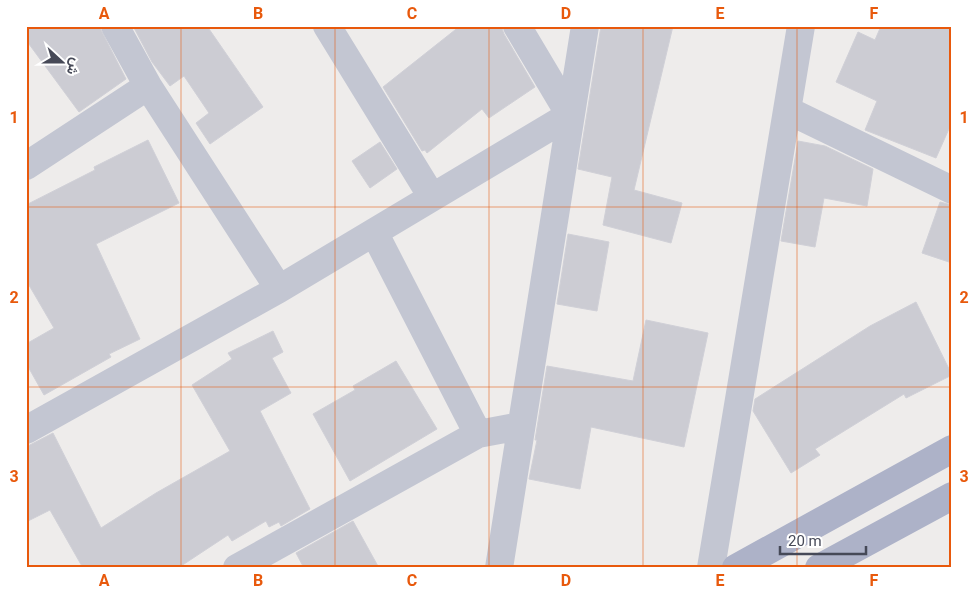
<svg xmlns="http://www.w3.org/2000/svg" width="978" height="594" viewBox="0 0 978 594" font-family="Roboto,Vazirmatn,sans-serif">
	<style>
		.building { fill: #ccccd3; stroke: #d0d0d7 }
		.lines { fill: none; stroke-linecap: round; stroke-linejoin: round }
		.minor { stroke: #c3c6d2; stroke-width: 28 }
		.major { stroke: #adb2c8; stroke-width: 28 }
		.grid { fill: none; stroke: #e8590c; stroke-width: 1; stroke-opacity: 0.55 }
		.neatline { fill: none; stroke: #e8590c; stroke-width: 2 }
		.grid-label { font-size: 16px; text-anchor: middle; font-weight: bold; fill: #e8590c }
	</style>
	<rect width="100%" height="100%" fill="#eeeceb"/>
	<path class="building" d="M26,26H99L126,79L79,112L26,40Z
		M133,26H207L263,107L210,144L196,123L209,113L184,76L170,86L152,62Z
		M460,26H501L504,34L535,87L489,118L482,109L427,153L425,150L422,151L383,87Z
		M601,26H673L634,190L682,203L671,243L603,225L612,177L578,169Z
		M881,26H952V122L936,158L865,130L877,101L836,82L858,32L875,40Z
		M148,140L179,203L96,244L140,339L109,354L111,357L44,395L26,363V344L54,328L26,280V205L95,170L94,167Z
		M798,141L825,146L873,169L867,206L824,198L815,247L781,241Z
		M380,142L397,169L370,188L352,161Z
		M940,202L952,205V263L922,253Z
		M568,234L609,242L597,311L557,304Z
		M916,302L952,375L906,398L904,394L815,449L820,455L791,473L753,411L755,399L870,326Z
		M646,320L708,333L684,447L591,427L580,489L529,479L537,440H535L547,366L633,381Z
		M273,331L283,352L272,358L291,393L260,411L310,509L281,526L279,522L269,527L266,521L232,541L228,535L178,568H83L50,510L26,522V447L53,433L101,528L156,493L230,451L192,385L232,359L228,353Z
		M396,361L437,429L350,481L313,414L355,390L353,386Z
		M353,521L379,568H304L296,553Z"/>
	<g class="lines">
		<path class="minor" d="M115,26L148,86
			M327,26L432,197
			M787,110L952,190
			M26,166L148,86L279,289
			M376,231L375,234L478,434
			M26,430L279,289L570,115L517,26
			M237,568L478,434L521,426
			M499,568L585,26
			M711,568L801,26"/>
		<path class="major" d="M736,568L952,449
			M819,568L952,496"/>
	</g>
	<path class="grid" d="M181,26V568M335,26V568M489,26V568M643,26V568M797,26V568M26,207H952M26,387H952"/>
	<rect width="978" height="594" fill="none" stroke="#ffffff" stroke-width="55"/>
	<g transform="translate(62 62) rotate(111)" stroke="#ffffff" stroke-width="4" paint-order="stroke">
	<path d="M0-4L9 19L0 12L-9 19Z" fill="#464957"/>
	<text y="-8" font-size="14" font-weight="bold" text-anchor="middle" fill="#464957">ش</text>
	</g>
	<path d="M780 546v8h86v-8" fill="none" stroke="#464957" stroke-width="2.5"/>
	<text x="788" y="546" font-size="15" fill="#464957" stroke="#ffffff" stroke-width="4" paint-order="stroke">20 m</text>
	<rect x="28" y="28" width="922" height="538" class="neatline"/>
	<g class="grid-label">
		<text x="104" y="19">A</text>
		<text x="258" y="19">B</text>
		<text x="412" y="19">C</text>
		<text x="566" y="19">D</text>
		<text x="720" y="19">E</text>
		<text x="874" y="19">F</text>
		<text x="14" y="123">1</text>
		<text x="964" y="123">1</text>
		<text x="14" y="303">2</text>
		<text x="964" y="303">2</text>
		<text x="14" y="482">3</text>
		<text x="964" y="482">3</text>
		<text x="104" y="586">A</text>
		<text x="258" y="586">B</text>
		<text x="412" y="586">C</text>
		<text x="566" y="586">D</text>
		<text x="720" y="586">E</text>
		<text x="874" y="586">F</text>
	</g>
</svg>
